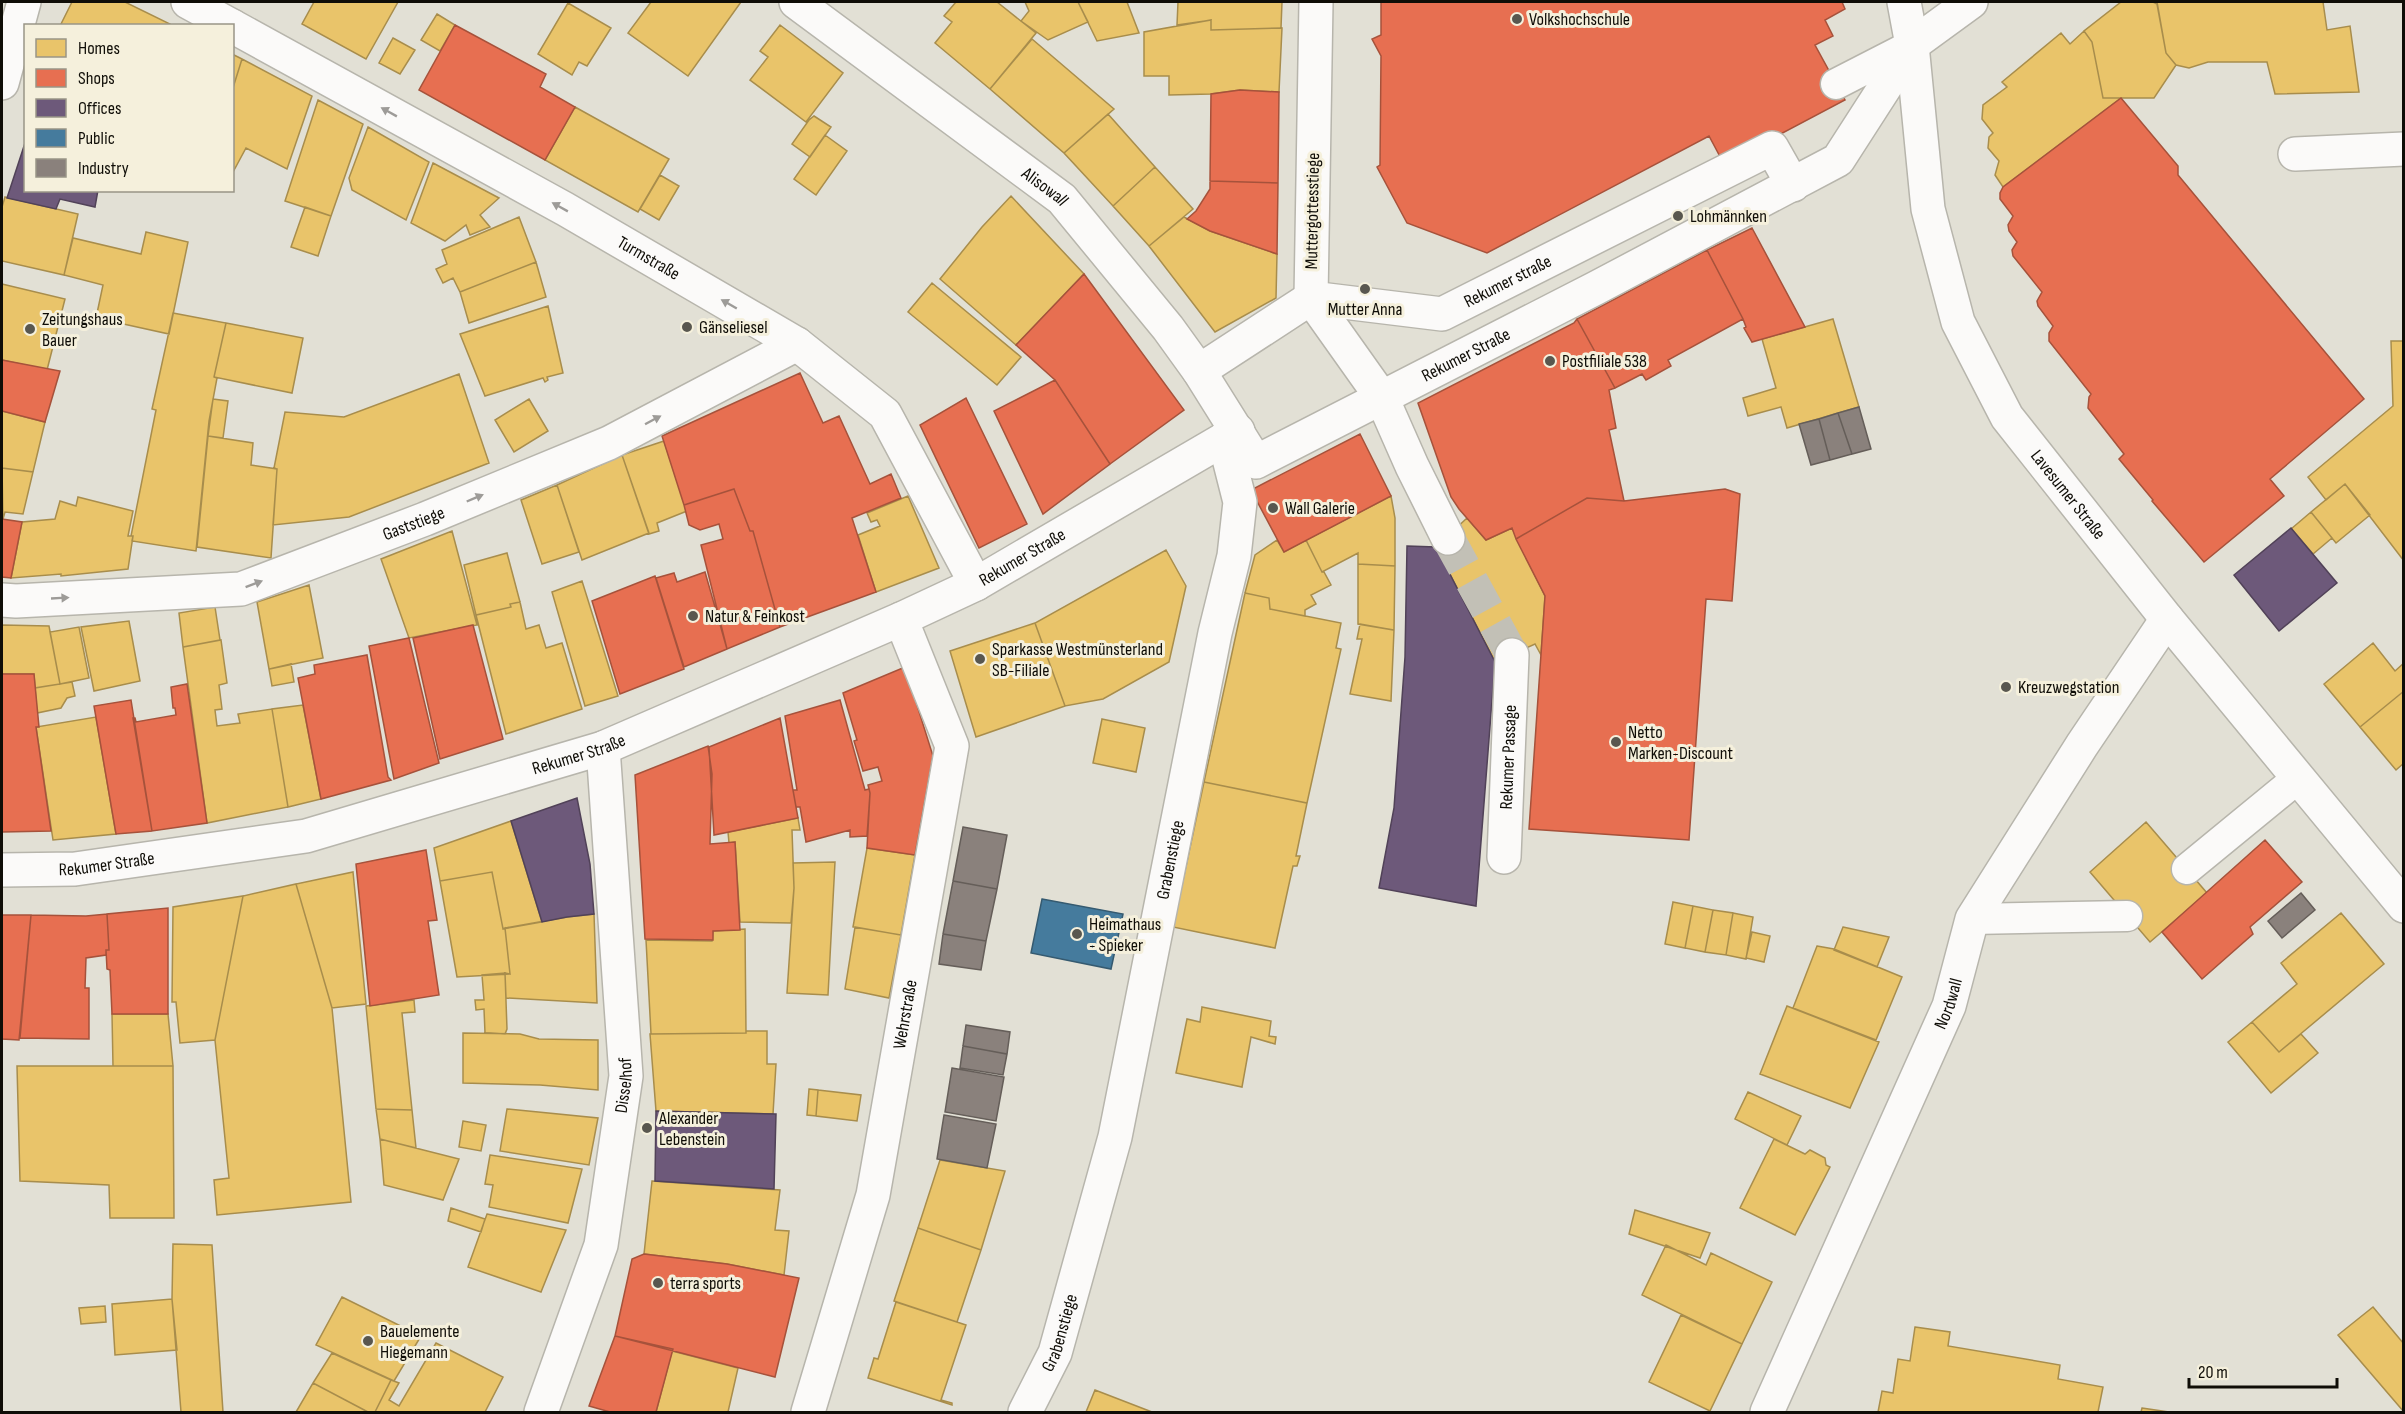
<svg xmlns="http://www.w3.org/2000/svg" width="2405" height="1414" viewBox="0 0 2405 1414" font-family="'Sofia Sans Condensed',sans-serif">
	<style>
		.homes { fill: #e9c46a; stroke: #a88d4c; stroke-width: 1.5 }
		.shops { fill: #e76f51; stroke: #a6523b; stroke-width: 1.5 }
		.offices { fill: #6d597a; stroke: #514258; stroke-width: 1.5 }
		.public { fill: #457b9d; stroke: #355a70; stroke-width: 1.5 }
		.industry { fill: #8a817c; stroke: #655e59; stroke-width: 1.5 }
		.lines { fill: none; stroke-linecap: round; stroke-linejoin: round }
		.street-tunnel { stroke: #c2c0b6; stroke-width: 33; stroke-dasharray: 33 16; stroke-linecap: butt }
		.lane-casing { stroke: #b7b5ac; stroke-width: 33 }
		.street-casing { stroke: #b7b5ac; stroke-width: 36 }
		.secondary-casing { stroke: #b7b5ac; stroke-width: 36 }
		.lane { stroke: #fbfaf9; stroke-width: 30 }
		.street { stroke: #fbfaf9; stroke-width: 33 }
		.secondary { stroke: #fbfaf9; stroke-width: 33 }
		.oneway { fill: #9d9b98 }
		.poi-dot { fill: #59574f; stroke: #f5f0dc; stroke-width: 2 }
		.labels { text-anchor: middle; stroke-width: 6; stroke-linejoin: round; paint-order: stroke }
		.poi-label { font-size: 18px; fill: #0f0d07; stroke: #f5f0dc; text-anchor: start }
		.street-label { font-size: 18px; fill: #0f0d07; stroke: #f5f0dc }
	</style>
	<rect width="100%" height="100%" fill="#e2e0d5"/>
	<path class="homes" d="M72,2H125L170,24L169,26H60Z
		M314,2H398L366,59L302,24Z
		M651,2H741L688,76L628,33Z
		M956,2H997L1036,33L990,89L935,43L952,22L944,16Z
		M1025,2H1078L1088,22L1048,40L1021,21L1029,11Z
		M1078,2H1127L1139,33L1097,41Z
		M1178,2H1282L1281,28L1211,30V20L1177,25Z
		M2121,2H2153L2157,4L2166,53L2176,65L2154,98H2103L2092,42L2084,31Z
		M2157,2H2323L2327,30L2350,26L2359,92L2275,94L2267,62H2208L2189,68L2176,65L2166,53Z
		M568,3L611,28L587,66L579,62L572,75L538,54Z
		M437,14L455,25L440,51L421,40Z
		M1211,20V30L1282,28L1279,92L1240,90L1211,94L1169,95V76H1144V32Z
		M780,25L843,73L806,122L750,80L768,57L760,51Z
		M2084,31L2092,42L2103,98H2121L2003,187L1995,175L1999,161L1988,148L1989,137L1993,133L1982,119L1983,105L2007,87L2002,82L2061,33L2070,44Z
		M393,38L415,50L400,74L379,63Z
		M1032,39L1114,109L1064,153L990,89Z
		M232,54L242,59L232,91Z
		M242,59L312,96L287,169L246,148L232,174V91Z
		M318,100L363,124L331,216L285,201Z
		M575,107L669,159L638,212L545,160Z
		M1108,114L1155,167L1113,206L1064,153Z
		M814,116L831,127L810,157L792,144L809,120Z
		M368,127L429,162L406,220L352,190L349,178Z
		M825,135L847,151L816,195L794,179Z
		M433,163L499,198L480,215L490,227L470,235L466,225L445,241L411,223Z
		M1155,167L1193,209L1149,246L1113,206Z
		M660,175L679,186L659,220L640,209Z
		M1011,196L1084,274L1016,345L940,279L982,227Z
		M5,197L78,214L64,275L2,261V207Z
		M305,207L331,216L318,256L291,247Z
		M519,217L536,262L460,292L453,278L443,283L436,269L447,264L442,250Z
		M1184,217L1210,231L1277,254L1276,298L1215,332L1149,246Z
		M146,232L188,242L169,334L96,318L103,285L64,275L73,238L141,254Z
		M536,262L546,297L469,323L460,292Z
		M932,283L1021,357L997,385L908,312Z
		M2,284L65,299L47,370L2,360Z
		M548,306L563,373L547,377L548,380L545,382L543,378L485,396L460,334Z
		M173,313L226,323L214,377L217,378L209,421L196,551L132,541L133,536H131L156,410L152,409Z
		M1833,319L1859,407L1787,428L1781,407L1748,416L1743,398L1776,388L1762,339Z
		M226,323L303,338L292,393L214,377Z
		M2391,341H2404V561L2345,484L2326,500L2308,477L2393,406Z
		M459,374L489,463L349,517L273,525L277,469L274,468L285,412L344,417Z
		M213,399L228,401L223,438L208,436Z
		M529,399L548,431L514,452L495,420Z
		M2,411L45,422L33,472L2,468Z
		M208,436L253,443L251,465L277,469L271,558L197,547Z
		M664,441L687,511L657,523L659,531L649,534L622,455Z
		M622,455L649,533L582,560L557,485Z
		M2,468L33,472L23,514L5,512L3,519Z
		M2345,484L2370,515L2336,543L2311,512Z
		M557,485L579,552L542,564L521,500Z
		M908,496L939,568L876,592L858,535L880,526L877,520L871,522L867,513Z
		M1391,496L1395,518V566L1358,564V553L1322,572L1306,540Z
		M78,497L133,511L128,536H133L128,569L61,576V574L11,578L22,522L55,519L60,501L76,506Z
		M2311,512L2332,538L2313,554L2291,529Z
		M1467,518L1486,540L1512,528L1545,596L1541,655L1535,644L1495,662L1436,547Z
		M452,531L477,625L409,638L381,559Z
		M1277,540L1284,552L1306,540L1322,572H1324L1331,585L1311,595L1316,604L1305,610V616L1270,609L1269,598L1245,593L1255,555Z
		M1166,550L1186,586L1169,662L1103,699L1065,706L1035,623Z
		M507,553L520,602L510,604L511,607L476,615L464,565Z
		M1358,564L1395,566L1394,630L1358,624Z
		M582,581L618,696L585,706L552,592Z
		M309,585L323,658L269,669L257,602Z
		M1245,593L1269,598L1270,609L1341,623L1336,648L1341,649L1307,803L1204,782Z
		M520,602L526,629L539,625L546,648L562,643L582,709L506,734L476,615L511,607L510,604Z
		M215,607L220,640L183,647L179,613Z
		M129,621L140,681L94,691L81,627Z
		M1035,623L1065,706L976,737L950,651Z
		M1360,624L1394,630L1391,701L1350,694L1362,639H1357Z
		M2,625L49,626L60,684L35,688L34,674H2Z
		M79,627L89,678L60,684L50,632Z
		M221,640L227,683L219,685L222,709L215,710L217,726L240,723L238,714L272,709L288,807L207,823L183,647Z
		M2373,643L2395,671L2404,663V691L2360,727L2324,684Z
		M291,664L294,682L272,686L269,669Z
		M72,682L75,696L67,698L61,708L37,713L35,688Z
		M2404,691V763L2396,770L2360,727Z
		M303,705L321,799L288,807L272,709Z
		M96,717L116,834L53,840L36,727Z
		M1102,719L1145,728L1136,772L1093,763Z
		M1204,782L1307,803L1296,856H1300L1297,866H1293L1275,948L1173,927Z
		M798,818L800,830H792L794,888L791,923L740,922L735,842L729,843L728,832Z
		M511,821L542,922L503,929L492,872L440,881L434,848Z
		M2146,822L2207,893L2150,942L2090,872Z
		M867,848L915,855L901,935L853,927Z
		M835,862L828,995L787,993L794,888L793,863Z
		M353,872L366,1004L332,1008L296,884Z
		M492,872L503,929L505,928L510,974L457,977L440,881Z
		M296,884L332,1008L351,1202L217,1215L214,1180L229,1178L215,1040L243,896Z
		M243,896L215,1040L180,1043L176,1002H172L173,907Z
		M1673,902L1693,906L1685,948L1665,944Z
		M1693,906L1713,910L1705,952L1685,948Z
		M1713,910L1733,913L1726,955L1705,952Z
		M1733,913L1753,917L1746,959L1726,955Z
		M2341,913L2384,964L2279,1052L2252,1022L2297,984L2281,963Z
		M594,914L597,1003L506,998L505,973L510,974L505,928L567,917Z
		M855,927L901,935L889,998L845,989Z
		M1843,927L1889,937L1877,967L1834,950Z
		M745,929L746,1033L651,1034L646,940L712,941L713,931Z
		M1752,932L1770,936L1764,962L1746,958Z
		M1817,946L1834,949L1902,977L1876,1040L1793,1008Z
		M505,973L507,1029L505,1034L485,1033L484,1009L476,1010L475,1000H484L482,975Z
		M414,1000L415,1012L402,1013L412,1110L376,1109L366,1006Z
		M1787,1006L1879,1042L1850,1108L1760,1074Z
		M1202,1007L1271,1021L1269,1036L1276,1037L1275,1044L1251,1037L1242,1087L1176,1073L1187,1019L1200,1022Z
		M112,1014H168L173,1066H113Z
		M2252,1022L2279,1052L2301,1034L2318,1053L2271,1093L2228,1042Z
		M746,1031H767V1064H776L773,1114L656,1111L650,1034L746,1033Z
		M463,1033L520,1034L539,1039L598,1040V1090L540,1085L463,1083Z
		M17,1066H173L174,1218H110L109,1185L20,1181Z
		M809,1089L818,1090L816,1116L807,1115Z
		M818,1090L861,1095L857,1121L816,1116Z
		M1748,1092L1801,1116L1787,1145L1735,1119Z
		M376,1109L412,1110L416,1148L380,1139Z
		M507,1109L598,1118L589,1165L500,1151Z
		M463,1121L486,1125L481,1151L459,1147Z
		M380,1139L459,1159L443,1200L384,1185Z
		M1774,1139L1805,1154L1810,1150L1825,1158L1826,1165L1830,1167L1795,1235L1740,1208Z
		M490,1155L582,1169L568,1223L489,1207L493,1185L485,1184Z
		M940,1160L1005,1171L981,1250L918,1228Z
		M652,1181L780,1190L775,1230L789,1231L784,1275L727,1264L644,1254Z
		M451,1208L485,1219L481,1232L448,1221Z
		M1635,1210L1710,1233L1700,1258L1629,1234Z
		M487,1214L566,1230L541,1292L468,1267Z
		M918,1228L981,1250L957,1322L894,1301Z
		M173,1244L212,1245L223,1412H181L172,1299Z
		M1666,1245L1706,1265L1711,1253L1772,1282L1742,1344L1642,1295Z
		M342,1297L421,1336L394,1381L316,1345Z
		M172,1299L177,1350L115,1355L112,1304Z
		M896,1302L966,1325L941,1400L952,1403V1405L868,1378L874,1358L878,1359Z
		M105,1306L106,1322L81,1324L79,1308Z
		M2373,1307L2404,1344V1412L2338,1335Z
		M1681,1315L1742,1344L1710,1411L1649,1382Z
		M1915,1327L1950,1332L1948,1346L2060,1365L2058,1379L2103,1387L2098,1412H1878L1882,1391L1893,1393L1898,1359L1910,1361Z
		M436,1343L503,1377L485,1412H375L391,1380L399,1383L389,1400L399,1406Z
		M672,1351L738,1368L728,1412H656Z
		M332,1353L391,1380L375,1412H368L313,1383Z
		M313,1383L368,1412H296Z
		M1095,1390L1152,1412H1086Z
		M2142,1408L2169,1412H2141Z"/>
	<path class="shops" d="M1381,2H1842L1845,9L1825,20L1833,36L1815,45L1845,100L1724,164L1709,136L1487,253L1407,223L1377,167L1380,165L1381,56L1372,39L1381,35Z
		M455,25L546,74L540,87L575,107L545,160L419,90Z
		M1240,90L1279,92L1278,183L1210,181L1211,94Z
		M2121,98L2178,166V175L2364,399L2270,479L2284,496L2204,562L2152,501L2153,500L2119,459L2124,454L2088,408L2089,397L2091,394L2049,341V333L2053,326L2038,306L2037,301L2042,292L2013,256L2012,250L2017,242L2009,231L2008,225L2013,216L2000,199V193L2003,187Z
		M1210,181L1278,183L1277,254L1210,231L1187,219L1196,211L1210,189Z
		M1752,228L1805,327L1752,342L1744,328L1746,327L1743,319L1707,250Z
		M1707,250L1743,319L1668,360L1671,366L1646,380L1642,374L1615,388L1577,319Z
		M1084,274L1184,410L1110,464L1055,380L1016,345Z
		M1577,319L1615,388L1609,390L1616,428L1609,430L1624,501L1587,498L1516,539L1512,528L1486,540L1459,509L1451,497L1418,403L1574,323Z
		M2,360L60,371L45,422L2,411Z
		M800,373L823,423L839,416L870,484L891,474L901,498L852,518L876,592L780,627L753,531H750L734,489L684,505L662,436Z
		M1055,380L1110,464L1043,514L994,411Z
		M966,398L1027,524L979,548L920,425Z
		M1360,434L1391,496L1284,552L1251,490Z
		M734,489L750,531H753L780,627L727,649L701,545L723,539L719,524L700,530L689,525L684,505Z
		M1725,489L1740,494L1732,601L1706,599L1689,840L1529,829L1545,596L1516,539L1587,498L1624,501Z
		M2,519L22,522L11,578L2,577Z
		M705,572L727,649L684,667L656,578L674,573L677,582Z
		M655,576L684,669L620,694L592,601Z
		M473,625L503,739L440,759L413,638Z
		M409,638L439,763L394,779L369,646Z
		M367,655L388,777L391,780L321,799L298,678L315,674L314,665Z
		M905,667L933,756L915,855L867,848L870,793L868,785L882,781L878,767L863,771L854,741L857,740L843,693Z
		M2,674H34L39,727H36L51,831L2,832Z
		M187,684L207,823L152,831L133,718H135L136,722L176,715L175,708H173L171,687Z
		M131,700L152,831L116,834L94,706Z
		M840,700L865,790L869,789L870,793L867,836L850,837V830L806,842L800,807H796L793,790H797L785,716Z
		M780,718L798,818L714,835L709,747Z
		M708,746L712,774L710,844L735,842L740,930L713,931V940L645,939L635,775Z
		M2265,840L2302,882L2250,927L2253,934L2202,979L2162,932Z
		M426,850L437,920L428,921L439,995L370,1006L356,864Z
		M168,908V1014H112L110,970L107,969L106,950H109L107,914Z
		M107,914L109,950H106V955L86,958L85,988H89V1039L20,1038L31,915L86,916Z
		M2,915H31L19,1040L2,1039Z
		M644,1254L727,1264L799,1278L775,1377L615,1336L632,1259Z
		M615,1336L673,1349L656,1412H610L589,1406Z"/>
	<path class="offices" d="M26,140V190H98L95,207L60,199L56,209L7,198Z
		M2291,528L2337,583L2279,631L2234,575Z
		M1407,546L1436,547L1495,662L1476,906L1379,888L1394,808L1405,657Z
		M577,798L590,864L594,914L567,917L542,922L511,821Z
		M656,1111L776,1114L774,1189L655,1181Z"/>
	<path class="public" d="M1042,899L1123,914L1111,969L1031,953Z"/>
	<path class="industry" d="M1859,407L1871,449L1852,454L1838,413Z
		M1838,413L1852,454L1830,460L1819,419Z
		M1819,419L1830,460L1811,465L1799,424Z
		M963,827L1007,835L997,889L953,881Z
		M953,881L997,889L986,941L943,934Z
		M2301,893L2315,910L2282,938L2268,921Z
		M943,934L986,941L981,970L939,964Z
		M966,1025L1010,1032L1007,1054L963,1046Z
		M963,1046L1007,1054L1003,1075L960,1068Z
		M952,1068L1004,1077L996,1121L945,1112Z
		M944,1115L996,1124L987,1168L937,1159Z"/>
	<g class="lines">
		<path class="street-tunnel" d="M1448,538L1512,655"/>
		<g class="lane-casing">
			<path id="lane" d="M1836,84L1912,45
				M2187,869L2298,778
				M1972,919L2127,916"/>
		</g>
		<g class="street-casing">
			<g id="street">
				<path d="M188,2L232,26"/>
				<path id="s1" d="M796,2L1062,199L1168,328L1199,371L1256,462L1596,288L1838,160L1912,45"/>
				<path d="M1316,2L1311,298L1382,398L1412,466L1448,538"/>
				<path id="s2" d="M232,26L565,209L797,344L885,414L976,584"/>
				<path d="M2,83L24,2"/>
				<path d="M2295,154L2404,149"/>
				<path id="s3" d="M1199,371L1311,298L1442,314L1772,148L1793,185"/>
				<path id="s4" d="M2,600L16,601L241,589L425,519L609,443L797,344"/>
				<path id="s5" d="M1504,857L1512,655"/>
				<path id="s6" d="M2,870L75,869L306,836L603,748L901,619L976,584L1238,431"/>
				<path id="s7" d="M541,1412L601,1245L626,1076L603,748"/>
				<path id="s8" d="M808,1412L873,1195L952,746L901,619"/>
				<path id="s9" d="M1025,1412L1055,1353L1115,1137L1215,633L1234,556L1240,502L1224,439"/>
			</g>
		</g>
		<g class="secondary-casing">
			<g id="secondary">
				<path id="s10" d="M1904,2L1912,45L1928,209L1958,322L2007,417L2167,619L2404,906"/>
				<path d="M1912,45L1971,2"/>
				<path id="s11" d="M1767,1412L1949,1006L1972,919L2082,745L2167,619"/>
			</g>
		</g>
		<use href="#lane" class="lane"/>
		<use href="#street" class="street"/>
		<use href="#secondary" class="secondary"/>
	</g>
	<defs><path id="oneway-solid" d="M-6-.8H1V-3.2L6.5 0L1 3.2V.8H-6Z" transform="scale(1.5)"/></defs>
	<g class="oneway">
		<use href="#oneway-solid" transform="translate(389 112) rotate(-151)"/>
		<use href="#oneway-solid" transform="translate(560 207) rotate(-151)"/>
		<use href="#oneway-solid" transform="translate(729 304) rotate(-150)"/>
		<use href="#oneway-solid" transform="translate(653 420) rotate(-28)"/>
		<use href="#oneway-solid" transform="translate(475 498) rotate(-23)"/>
		<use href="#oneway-solid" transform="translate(254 584) rotate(-21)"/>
		<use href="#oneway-solid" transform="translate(60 598) rotate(-3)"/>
	</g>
	<g class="poi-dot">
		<circle cx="1517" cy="19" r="6"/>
		<circle cx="1678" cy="216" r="6"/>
		<circle cx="1365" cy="289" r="6"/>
		<circle cx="687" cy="327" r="6"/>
		<circle cx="30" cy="329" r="6"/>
		<circle cx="1550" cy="361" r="6"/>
		<circle cx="1273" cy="508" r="6"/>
		<circle cx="693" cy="616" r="6"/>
		<circle cx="980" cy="659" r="6"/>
		<circle cx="2006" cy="687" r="6"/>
		<circle cx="1616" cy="742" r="6"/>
		<circle cx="1077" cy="934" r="6"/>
		<circle cx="647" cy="1128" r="6"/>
		<circle cx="658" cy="1283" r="6"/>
		<circle cx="368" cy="1341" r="6"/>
	</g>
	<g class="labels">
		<g class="poi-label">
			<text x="1529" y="25">Volkshochschule</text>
			<text x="1690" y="222">Lohmännken</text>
			<text x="1365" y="315" text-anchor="middle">Mutter Anna</text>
			<text x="42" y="325">Zeitungshaus<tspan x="42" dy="21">Bauer</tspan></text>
			<text x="699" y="333">Gänseliesel</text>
			<text x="1562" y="367">Postfiliale 538</text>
			<text x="1285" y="514">Wall Galerie</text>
			<text x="705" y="622">Natur &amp; Feinkost</text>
			<text x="992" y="655">Sparkasse Westmünsterland<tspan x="992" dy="21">SB-Filiale</tspan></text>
			<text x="2018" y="693">Kreuzwegstation</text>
			<text x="1628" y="738">Netto<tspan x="1628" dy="21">Marken-Discount</tspan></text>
			<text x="1089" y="930">Heimathaus<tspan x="1089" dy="21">- Spieker</tspan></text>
			<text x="659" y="1124">Alexander<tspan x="659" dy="21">Lebenstein</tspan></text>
			<text x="670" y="1289">terra sports</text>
			<text x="380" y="1337">Bauelemente<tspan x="380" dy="21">Hiegemann</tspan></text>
		</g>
		<g class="street-label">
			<text dy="6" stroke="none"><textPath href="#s1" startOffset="310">Alisowall</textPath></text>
			<text transform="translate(1312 211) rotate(-89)" y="6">Muttergottesstiege</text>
			<text dy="6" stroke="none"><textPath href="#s2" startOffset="477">Turmstraße</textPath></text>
			<text dy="6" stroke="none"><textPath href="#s3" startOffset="339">Rekumer straße</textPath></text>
			<text dy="6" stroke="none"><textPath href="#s1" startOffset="894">Rekumer Straße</textPath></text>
			<text dy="6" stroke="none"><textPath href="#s10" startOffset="531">Lavesumer Straße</textPath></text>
			<text dy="6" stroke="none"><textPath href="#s4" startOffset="424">Gaststiege</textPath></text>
			<text dy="6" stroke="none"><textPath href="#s6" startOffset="1077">Rekumer Straße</textPath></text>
			<text dy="6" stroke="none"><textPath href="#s6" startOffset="591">Rekumer Straße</textPath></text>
			<text dy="6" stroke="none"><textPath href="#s5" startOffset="100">Rekumer Passage</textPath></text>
			<text dy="6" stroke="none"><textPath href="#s9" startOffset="573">Grabenstiege</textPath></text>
			<text dy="6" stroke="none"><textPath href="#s6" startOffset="105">Rekumer Straße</textPath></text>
			<text dy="6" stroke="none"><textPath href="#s11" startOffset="447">Nordwall</textPath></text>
			<text dy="6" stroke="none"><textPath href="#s8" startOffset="410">Wehrstraße</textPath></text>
			<text dy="6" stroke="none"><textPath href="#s7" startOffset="339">Disselhof</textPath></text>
			<text dy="6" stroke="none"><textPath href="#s9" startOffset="87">Grabenstiege</textPath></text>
		</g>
	</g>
	<rect width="2405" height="1414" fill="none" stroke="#0f0d07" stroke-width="6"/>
	<rect x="24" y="24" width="210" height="168" fill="#f5f0dc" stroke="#999587" stroke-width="1.5"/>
	<rect x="36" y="39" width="30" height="18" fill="#e9c46a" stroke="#999587" stroke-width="1.5"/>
	<text x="78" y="54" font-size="18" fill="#0f0d07">Homes</text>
	<rect x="36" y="69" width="30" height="18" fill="#e76f51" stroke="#999587" stroke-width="1.5"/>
	<text x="78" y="84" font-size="18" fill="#0f0d07">Shops</text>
	<rect x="36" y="99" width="30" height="18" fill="#6d597a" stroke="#999587" stroke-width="1.5"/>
	<text x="78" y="114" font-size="18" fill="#0f0d07">Offices</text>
	<rect x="36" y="129" width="30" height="18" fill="#457b9d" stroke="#999587" stroke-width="1.5"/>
	<text x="78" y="144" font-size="18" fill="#0f0d07">Public</text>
	<rect x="36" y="159" width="30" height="18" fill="#8a817c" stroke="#999587" stroke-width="1.5"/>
	<text x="78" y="174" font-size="18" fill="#0f0d07">Industry</text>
	<path d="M2189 1378v9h148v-9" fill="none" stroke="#0f0d07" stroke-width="3"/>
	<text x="2198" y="1378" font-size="18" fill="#0f0d07" stroke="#f5f0dc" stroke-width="4.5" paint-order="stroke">20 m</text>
</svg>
